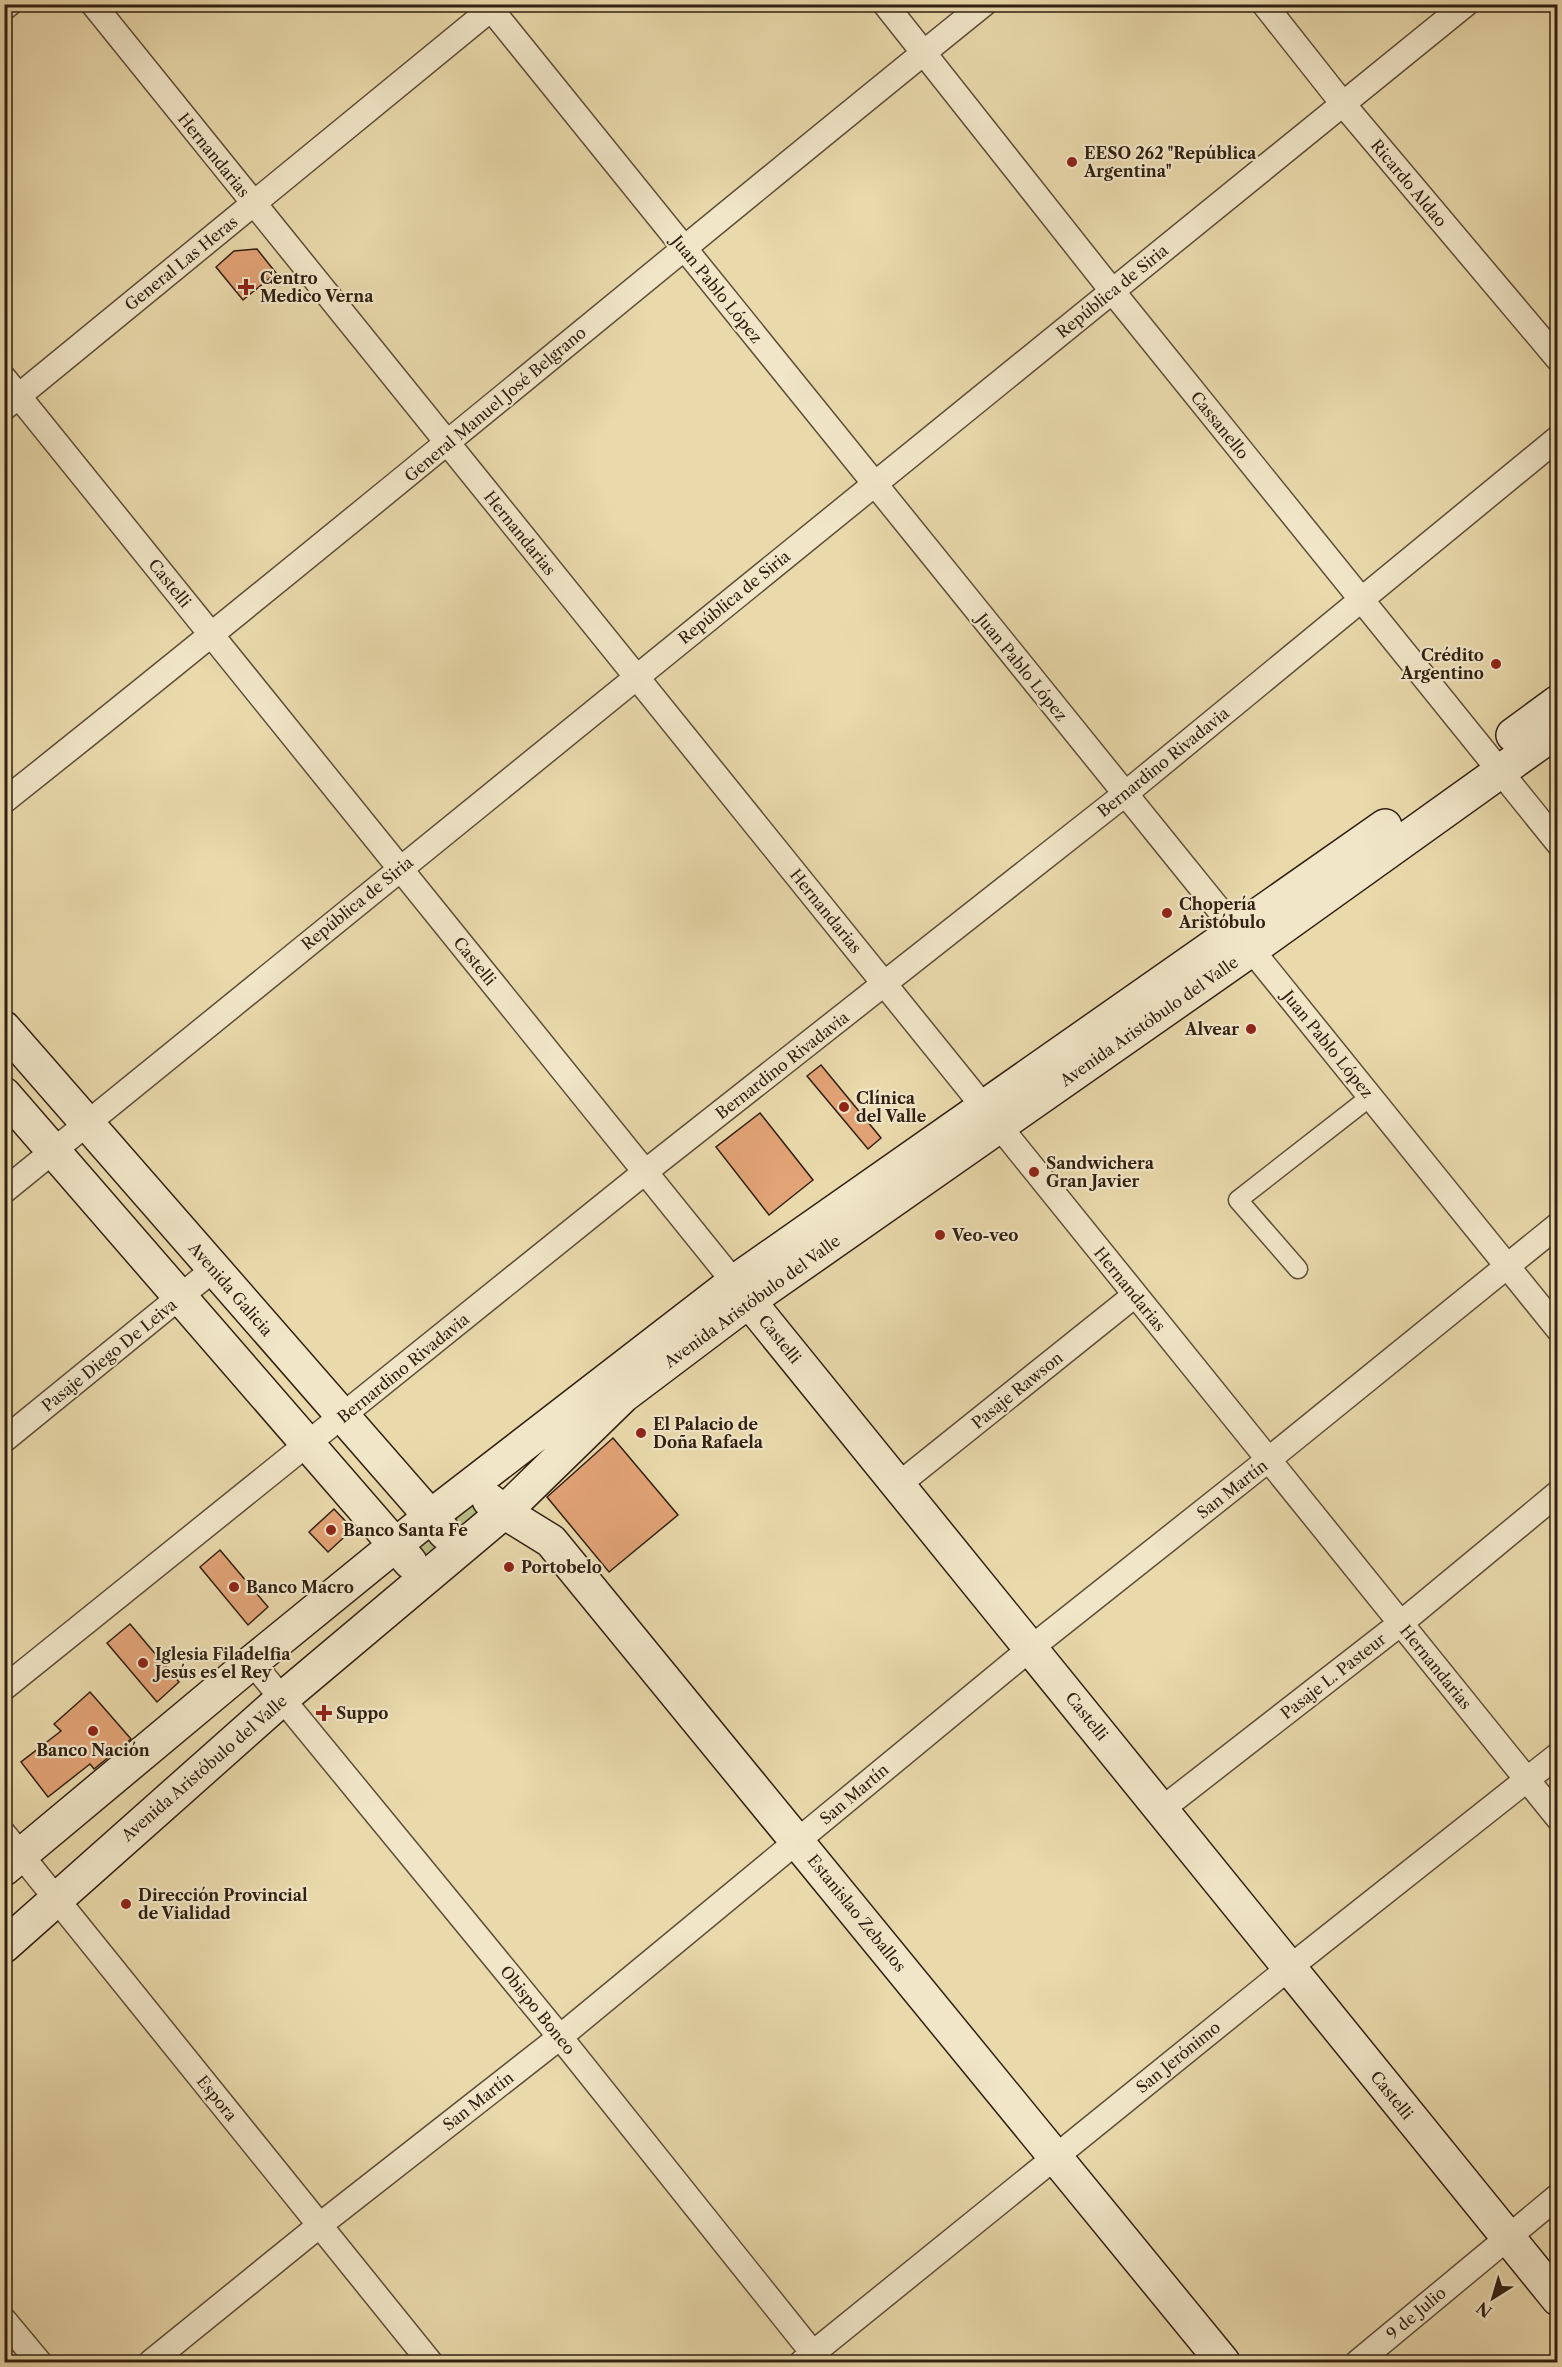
<svg xmlns="http://www.w3.org/2000/svg" width="1562" height="2367" viewBox="0 0 1562 2367" font-family="'Libre Caslon Text',serif">
	<style>
		.green { fill: #babe87; stroke: #766f4d; stroke-width: 1.5 }
		.building { fill: #e2a376; stroke: #312013; stroke-width: 1.5 }
		.lines { fill: none; stroke-linecap: round; stroke-linejoin: round }
		.pedestrian-casing { stroke: #5f4e39; stroke-width: 21 }
		.minor-casing { stroke: #5f4e39; stroke-width: 27 }
		.secondary-casing { stroke: #312013; stroke-width: 36 }
		.pedestrian { stroke: #f1e6c8; stroke-width: 18 }
		.minor { stroke: #f1e6c8; stroke-width: 24 }
		.secondary { stroke: #f1e6c8; stroke-width: 33 }
		.poi-dot { fill: #8f2418; stroke: #f1e6c8; stroke-width: 2 }
		.labels { text-anchor: middle; stroke-width: 4.5; stroke-linejoin: round; paint-order: stroke }
		.poi-label { font-size: 16px; font-weight: bold; fill: #312013; stroke: #f1e6c8; text-anchor: start }
		.street-label { font-size: 16px; fill: #312013; stroke: #f1e6c8 }
	</style>
	<rect width="100%" height="100%" fill="#e9d9ab"/>
	<filter id="stains"><feTurbulence type="fractalNoise" baseFrequency=".00333" numOctaves="4"/><feColorMatrix values="0 0 0 0 .2 0 0 0 0 .09 0 0 0 0 .02 0 0 0 .5 -.17"/></filter>
	<radialGradient id="worn" r=".72"><stop offset=".6" stop-color="#630" stop-opacity="0"/><stop offset="1" stop-color="#630" stop-opacity=".3"/></radialGradient>
	<path class="green" d="M474,1493L484,1509L461,1537L444,1517Z
		M421,1531L446,1547L418,1560L415,1536Z"/>
	<path class="building" d="M257,249L276,273L243,300L216,267L234,251Z
		M821,1065L881,1138L868,1149L807,1076Z
		M760,1113L813,1180L769,1215L716,1147Z
		M613,1438L678,1515L609,1572L547,1497Z
		M334,1509L353,1529L328,1552L309,1532Z
		M220,1550L268,1607L248,1625L200,1567Z
		M130,1624L179,1682L157,1702L107,1643Z
		M90,1692L131,1739L94,1769L90,1764L48,1797L21,1762L61,1731L54,1724Z"/>
	<g class="lines">
		<g class="pedestrian-casing">
			<path id="pedestrian" d="M1298,1269L1238,1200L1370,1097"/>
		</g>
		<g class="minor-casing">
			<path id="minor" d="M93,4L1558,1818
				M487,4L1558,1329
				M885,4L1113,292L1558,843
				M1264,4L1343,104L1558,359
				M4,8L9,4
				M4,378L734,1282
				M4,408L497,4
				M4,801C334,539 656,269 984,4
				M4,1191L1466,4
				M4,1440L214,1269
				M898,1485L1135,1295
				M252,1662L560,2037L820,2362
				M4,1688L645,1172L1125,794L1558,438
				M1162,1809L1401,1623L1558,1493
				M4,1834L430,2362
				M4,2320L39,2362
				M151,2362L320,2225L560,2037L1031,1648L1268,1460L1558,1225
				M802,2362L1289,1968L1558,1755
				M1358,2362L1558,2196"/>
		</g>
		<g class="secondary-casing">
			<path id="secondary" d="M1513,735L1558,702
				M4,1028L445,1533
				M4,1094L410,1562
				M735,1284L1558,2299
				M489,1500L504,1512L551,1541L1223,2362
				M4,1869L252,1662L431,1516L734,1282L1385,826
				M4,1946L283,1698L504,1512L623,1396L749,1301L1252,949L1558,730"/>
		</g>
		<use href="#pedestrian" class="pedestrian"/>
		<use href="#minor" class="minor"/>
		<use href="#secondary" class="secondary"/>
	</g>
	<g class="poi-dot">
		<circle cx="1072" cy="162" r="6"/>
		<path d="M243 278h6v6h6v6h-6v6h-6v-6h-6v-6h6z"/>
		<circle cx="1496" cy="664" r="6"/>
		<circle cx="1167" cy="913" r="6"/>
		<circle cx="1251" cy="1029" r="6"/>
		<circle cx="844" cy="1107" r="6"/>
		<circle cx="1034" cy="1172" r="6"/>
		<circle cx="940" cy="1235" r="6"/>
		<circle cx="641" cy="1433" r="6"/>
		<circle cx="331" cy="1530" r="6"/>
		<circle cx="509" cy="1567" r="6"/>
		<circle cx="234" cy="1587" r="6"/>
		<circle cx="143" cy="1663" r="6"/>
		<path d="M321 1704h6v6h6v6h-6v6h-6v-6h-6v-6h6z"/>
		<circle cx="93" cy="1731" r="6"/>
		<circle cx="126" cy="1904" r="6"/>
	</g>
	<g class="labels">
		<g class="poi-label">
			<text x="1084" y="159">EESO 262 "República<tspan x="1084" dy="18">Argentina"</tspan></text>
			<text x="260" y="284">Centro<tspan x="260" dy="18">Medico Verna</tspan></text>
			<text x="1484" y="661" text-anchor="end">Crédito<tspan x="1484" dy="18">Argentino</tspan></text>
			<text x="1179" y="910">Chopería<tspan x="1179" dy="18">Aristóbulo</tspan></text>
			<text x="1239" y="1035" text-anchor="end">Alvear</text>
			<text x="856" y="1104">Clínica<tspan x="856" dy="18">del Valle</tspan></text>
			<text x="1046" y="1169">Sandwichera<tspan x="1046" dy="18">Gran Javier</tspan></text>
			<text x="952" y="1241">Veo-veo</text>
			<text x="653" y="1430">El Palacio de<tspan x="653" dy="18">Doña Rafaela</tspan></text>
			<text x="343" y="1536">Banco Santa Fe</text>
			<text x="521" y="1573">Portobelo</text>
			<text x="246" y="1593">Banco Macro</text>
			<text x="155" y="1660">Iglesia Filadelfia<tspan x="155" dy="18">Jesús es el Rey</tspan></text>
			<text x="336" y="1719">Suppo</text>
			<text x="93" y="1756" text-anchor="middle">Banco Nación</text>
			<text x="138" y="1901">Dirección Provincial<tspan x="138" dy="18">de Vialidad</tspan></text>
		</g>
		<g class="street-label">
			<text transform="translate(214 155) rotate(51)" y="6">Hernandarias</text>
			<text transform="translate(1409 183) rotate(50)" y="6">Ricardo Aldao</text>
			<text transform="translate(181 263) rotate(-39)" y="6">General Las Heras</text>
			<text transform="translate(717 289) rotate(51)" y="6">Juan Pablo López</text>
			<text transform="translate(1112 291) rotate(-39)" y="6">República de Siria</text>
			<text transform="translate(495 404) rotate(-40)" y="6">General Manuel José Belgrano</text>
			<text transform="translate(1220 425) rotate(51)" y="6">Cassanello</text>
			<text transform="translate(520 533) rotate(51)" y="6">Hernandarias</text>
			<text transform="translate(170 583) rotate(51)" y="6">Castelli</text>
			<text transform="translate(734 597) rotate(-39)" y="6">República de Siria</text>
			<text transform="translate(1022 667) rotate(51)" y="6">Juan Pablo López</text>
			<text transform="translate(1163 762) rotate(-39)" y="6">Bernardino Rivadavia</text>
			<text transform="translate(357 903) rotate(-39)" y="6">República de Siria</text>
			<text transform="translate(826 911) rotate(51)" y="6">Hernandarias</text>
			<text transform="translate(475 961) rotate(51)" y="6">Castelli</text>
			<text transform="translate(1149 1021) rotate(-35)" y="6">Avenida Aristóbulo del Valle</text>
			<text transform="translate(1328 1044) rotate(51)" y="6">Juan Pablo López</text>
			<text transform="translate(782 1065) rotate(-38)" y="6">Bernardino Rivadavia</text>
			<text transform="translate(231 1289) rotate(49)" y="6">Avenida Galicia</text>
			<text transform="translate(1130 1289) rotate(51)" y="6">Hernandarias</text>
			<text transform="translate(752 1301) rotate(-36)" y="6">Avenida Aristóbulo del Valle</text>
			<text transform="translate(780 1339) rotate(51)" y="6">Castelli</text>
			<text transform="translate(109 1355) rotate(-39)" y="6">Pasaje Diego De Leiva</text>
			<text transform="translate(403 1368) rotate(-39)" y="6">Bernardino Rivadavia</text>
			<text transform="translate(1017 1390) rotate(-39)" y="6">Pasaje Rawson</text>
			<text transform="translate(1232 1489) rotate(-38)" y="6">San Martín</text>
			<text transform="translate(1436 1667) rotate(51)" y="6">Hernandarias</text>
			<text transform="translate(1333 1676) rotate(-38)" y="6">Pasaje L. Pasteur</text>
			<text transform="translate(1087 1716) rotate(51)" y="6">Castelli</text>
			<text transform="translate(204 1768) rotate(-41)" y="6">Avenida Aristóbulo del Valle</text>
			<text transform="translate(854 1794) rotate(-40)" y="6">San Martín</text>
			<text transform="translate(857 1913) rotate(51)" y="6">Estanislao Zeballos</text>
			<text transform="translate(538 2010) rotate(51)" y="6">Obispo Boneo</text>
			<text transform="translate(1178 2057) rotate(-39)" y="6">San Jerónimo</text>
			<text transform="translate(1392 2095) rotate(51)" y="6">Castelli</text>
			<text transform="translate(217 2098) rotate(51)" y="6">Espora</text>
			<text transform="translate(478 2101) rotate(-38)" y="6">San Martín</text>
			<text transform="translate(1416 2313) rotate(-40)" y="6">9 de Julio</text>
		</g>
	</g>
	<rect width="1562" height="2367" fill="none" stroke="#e9d9ab" stroke-width="24"/>
	<rect x="6" y="6" width="1550" height="2355" fill="none" stroke="#312013" stroke-width="3"/>
	<rect x="12" y="12" width="1538" height="2343" fill="none" stroke="#312013" stroke-width="1.5"/>
	<g transform="translate(1493 2298) rotate(217)" stroke="#f1e6c8" stroke-width="4.5" paint-order="stroke">
	<path d="M0-4.5L10 22L0 15L-10 22Z" fill="#312013"/>
	<text y="-9" font-size="16" font-weight="bold" text-anchor="middle" fill="#312013">N</text>
	</g>
	<rect width="100%" height="100%" filter="url(#stains)"/>
	<rect width="100%" height="100%" fill="url(#worn)"/>
</svg>
